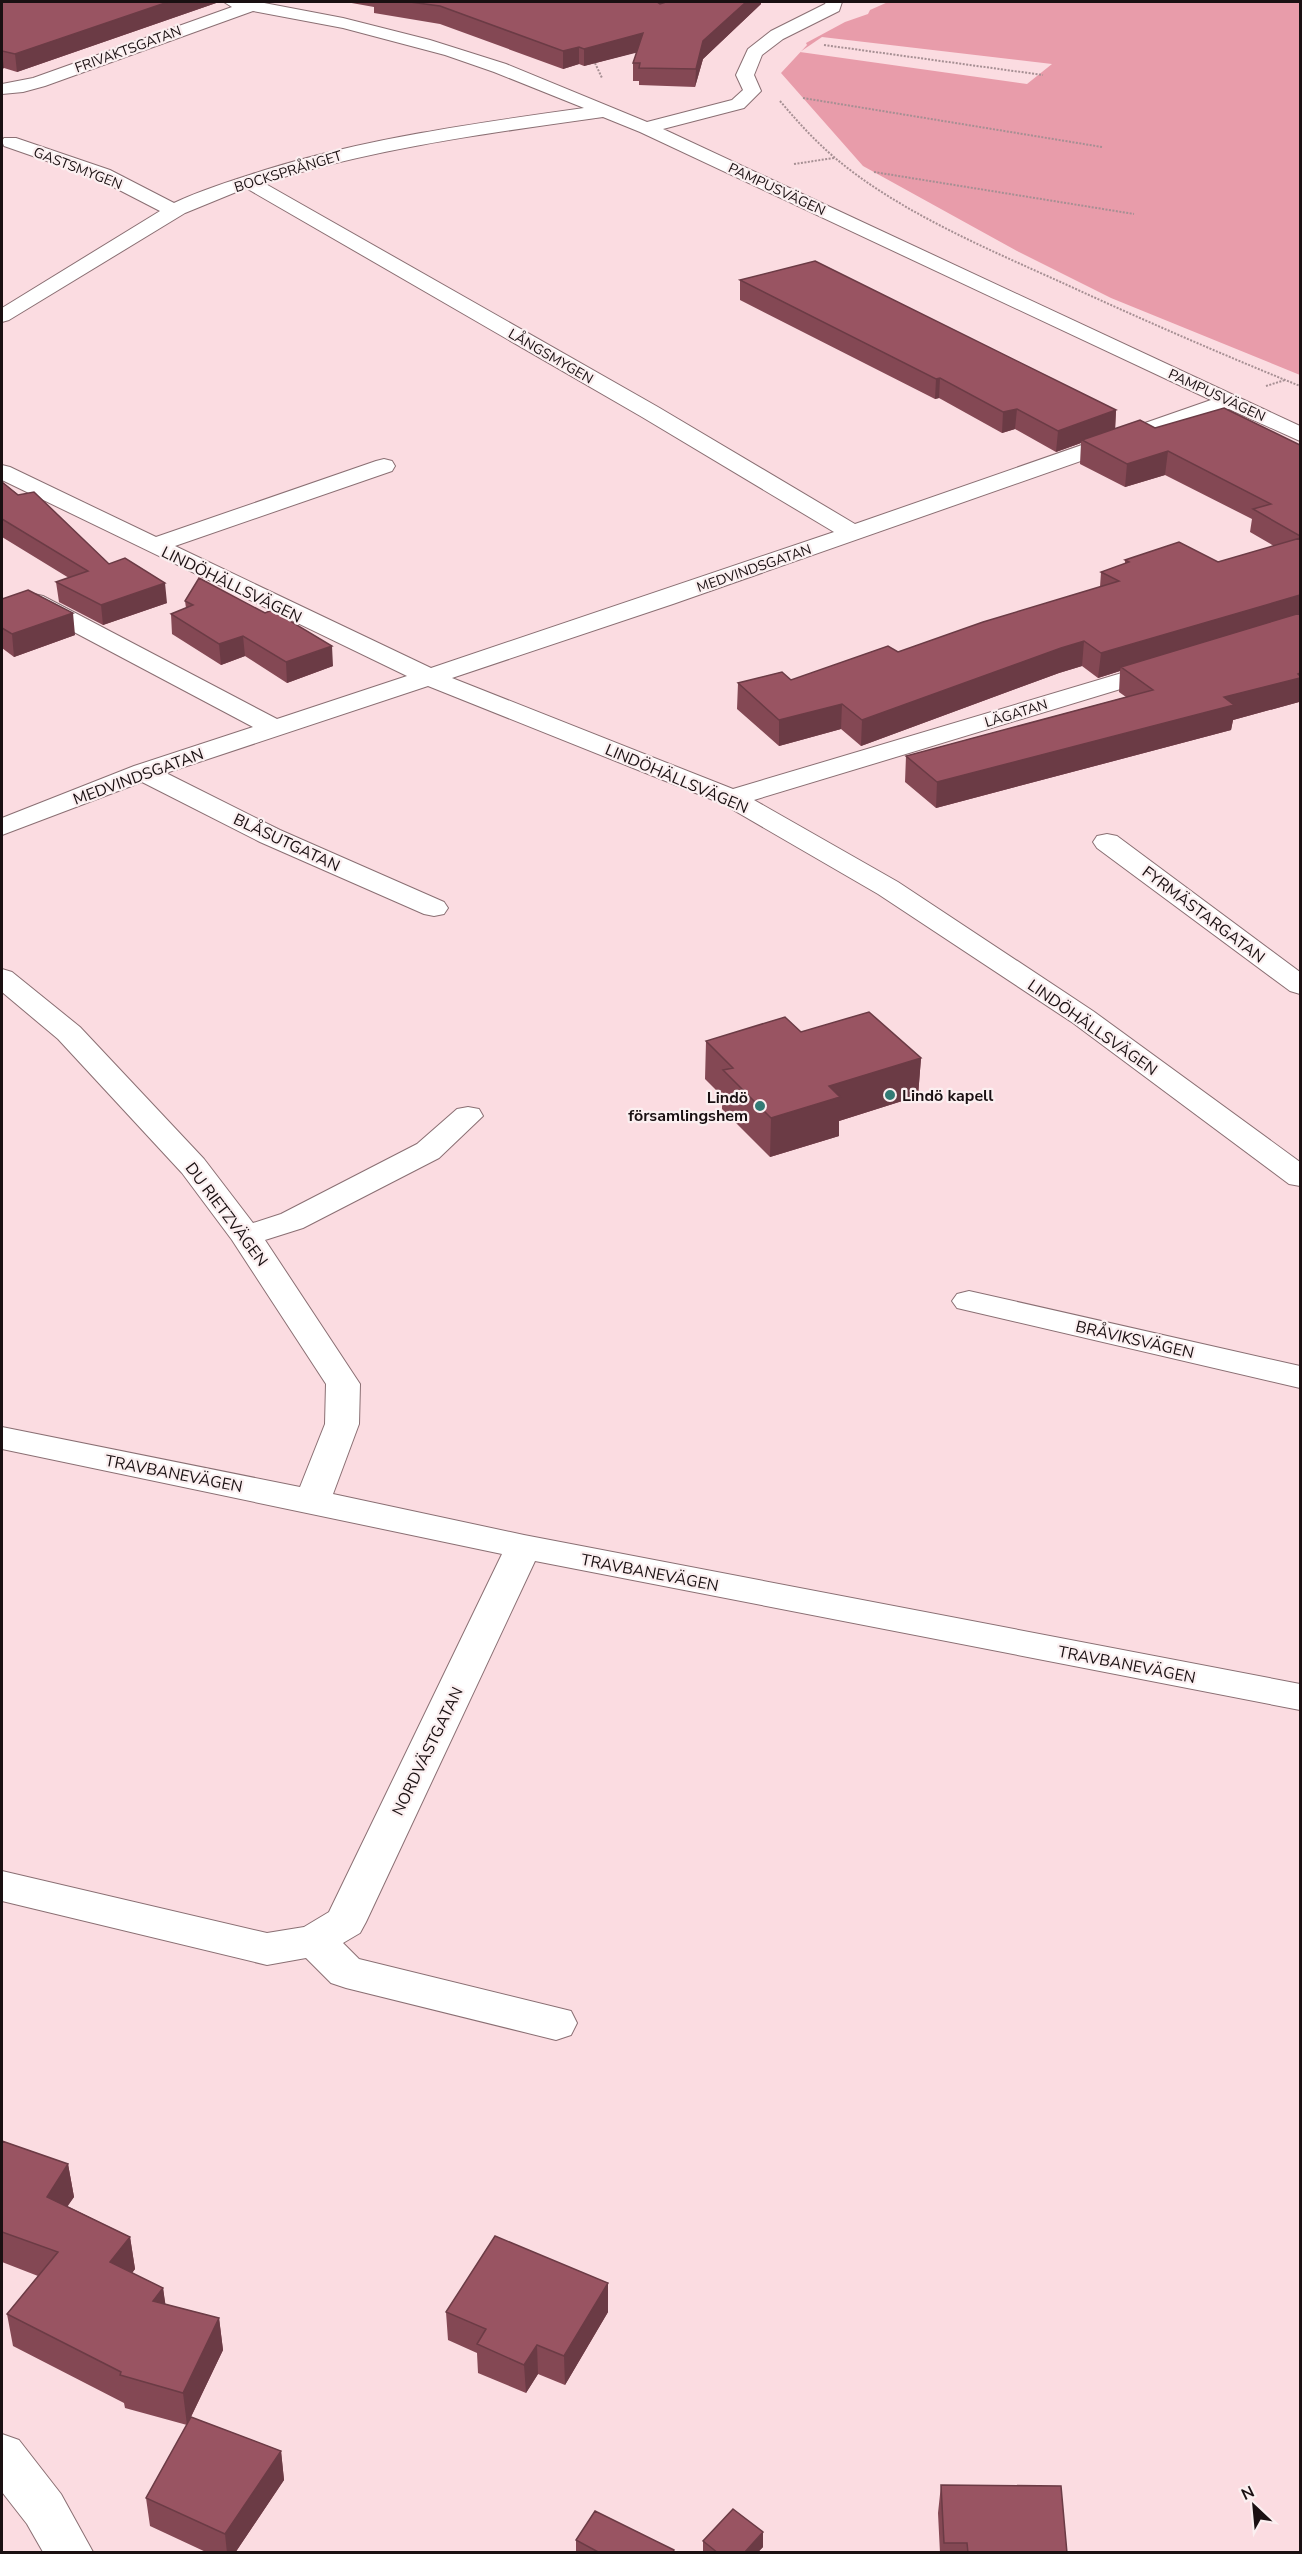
<svg xmlns="http://www.w3.org/2000/svg" width="1302" height="2554" viewBox="0 0 1302 2554" font-family="'Nunito Sans',sans-serif">
	<style>
		.water { fill: #e89caa }
		.pier { fill: #fbdce1 }
		.lines { fill: none; stroke-linecap: round; stroke-linejoin: round }
		.minor-casing { stroke: #8a6f73; stroke-width: 2 }
		.path { stroke: #a68f93; stroke-width: 2; stroke-dasharray: 2 1.5; stroke-linecap: butt }
		.minor { fill: #fff; fill-rule: evenodd }
		.wall { fill: #844854 }
		.shaded-wall { fill: #6b3b45 }
		.building { fill: #995462; stroke: #6b3b45; stroke-width: 1.5 }
		.poi-dot { fill: #337b75; stroke: #fbeff0; stroke-width: 2 }
		.labels { text-anchor: middle; stroke-width: 4.5; stroke-linejoin: round; paint-order: stroke }
		.far-street-label { font-size: 14px; fill: #1a1012; stroke: #fbeff0 }
		.street-label { font-size: 16px; fill: #1a1012; stroke: #fbeff0 }
		.poi-label { font-size: 16px; font-weight: bold; fill: #1a1012; stroke: #fbeff0; text-anchor: start }
	</style>
	<rect width="100%" height="100%" fill="#fbdce1"/>
	<path class="water" d="M888,2H1300V375L1111,298L1017,251L863,166L781,73L807,45L806,43L845,22L868,14L870,10Z"/>
	<path class="pier" d="M822,37L1052,64L1027,84L800,52Z"/>
	<g class="lines">
		<g class="minor-casing">
			<path id="minor" d="M224,2H259L343,18L430,40L506,64L647,122L732,100L743,90L736,75L748,49L771,31L825,4L826,2H842L839,11L783,39L762,55L754,75L761,91L744,108L663,129L1300,426V441L1229,409L673,604L452,678L733,789L1152,664L1161,661L1170,664L1174,669L1170,674L754,800L898,882L1093,1011L1300,1162V1186L1289,1184L1073,1023L878,894L723,804L428,686L166,773L280,830L444,902L448,908L444,914L434,916L424,914L260,842L142,782L2,835V818L134,766L253,727L25,606L22,601L25,596L34,594L43,596L277,719L407,676L2,480V465L10,467L156,537L376,461L384,459L392,461L395,466L392,471L175,546L431,668L834,532L642,417L246,188L185,213L9,320L2,322V308L160,211L96,178L4,146L2,141L4,138H16L110,170L174,203C203,189 234,180 265,170C368,138 477,123 584,108L494,72L445,55L343,28L253,11L45,86L23,92L2,94V84L33,78L232,7ZM603,117L640,132L1211,400L855,524L658,407L264,183C374,148 489,133 603,117Z
				M1107,834L1117,836L1300,972V994L1290,991L1097,848L1093,842L1097,836Z
				M2,969L12,972L80,1027L204,1159L253,1223L281,1214L417,1144L457,1109L468,1107L479,1109L483,1116L439,1158L303,1228L265,1240L360,1384L359,1424L333,1494L524,1535L1300,1684V1710L535,1561L366,1922L360,1933L343,1943L359,1959L571,2011L577,2023L571,2035L556,2040L346,1988L331,1983L306,1958L267,1965L2,1901V1871L267,1933L304,1927L329,1912L502,1554L2,1449V1427L300,1487L325,1424L326,1384L232,1240L182,1173L58,1039L2,992Z
				M969,1291L1300,1366V1388L957,1308L952,1301L957,1294Z
				M2,2434L19,2440L61,2494L93,2552H43L27,2524L2,2492Z"/>
		</g>
		<path class="path" d="M824,45L1043,75
			M595,63L602,78
			M803,98L1102,147
			M780,101C797,121 814,140 834,157C897,211 990,250 1065,284C1143,320 1221,354 1300,386
			M794,164L834,158
			M874,172L1134,214
			M1266,386L1285,380"/>
		<use href="#minor" class="minor"/>
	</g>
	<path class="wall" d="M2,2H219L17,72L4,68L2,69Z
		M346,2H761V4L703,59L695,87L639,85V81H633V63L637,52L584,66L579,64L563,69L440,24L374,13V7Z
		M740,280L1116,410L1115,429L1155,428L1300,445V698L1299,702L1233,720L1231,730L936,808L905,782L906,756L1126,697L1119,692L1120,671L1098,678L1082,666L1059,673L861,746L841,729L779,746L737,709L738,683L791,680L898,652L1100,587L1101,572L1125,564V560L1218,562L1274,546L1250,532L1252,519L1165,475L1125,487L1080,464L1081,443L1056,452L1015,429L1002,433L939,398L935,399L740,300Z
		M2,482L109,564L167,603L103,625L59,602L56,582L69,578L2,537Z
		M2,599L75,635L14,657L2,648Z
		M185,601L333,666L287,683L245,656L221,665L172,634L171,614L186,608Z
		M801,1032L921,1058L918,1096L839,1121V1136L770,1157L722,1109V1096L705,1079L706,1041Z
		M2,2141L68,2164L74,2197L67,2206L130,2237L135,2269L132,2273L163,2288L165,2304L219,2318L223,2350L191,2417L281,2451L284,2480L235,2553H208L150,2526L146,2498L187,2425L125,2408L124,2403L13,2346L7,2314L38,2276L2,2262Z
		M608,2283V2312L565,2385L538,2374L526,2393L478,2373L477,2353L448,2340L446,2312Z
		M941,2485L1067,2553H940L938,2513Z
		M576,2540L674,2550V2553H576Z
		M703,2541L763,2547L757,2553H703Z"/>
	<path class="shaded-wall" d="M168,2H219L17,72L15,54Z
		M746,2H761V4L703,59L695,87L696,69L703,41Z
		M643,33V51L584,66V49Z
		M579,47V64L563,69V51Z
		M2,51L4,68L2,69Z
		M940,378L939,398L935,399L936,379Z
		M1017,409L1015,429L1002,433L1003,412Z
		M1116,410L1115,431L1082,440L1081,443L1056,452L1058,431Z
		M1168,451L1165,475L1125,487L1127,464Z
		M165,583L167,603L103,625L101,605Z
		M1300,595V618L1121,667L1120,671L1098,678L1101,653Z
		M73,613L75,635L14,657L12,634Z
		M243,636L245,656L221,665L219,644Z
		M1084,641L1082,666L1059,673L861,746L862,720L1061,648Z
		M332,646L333,666L287,683L286,662Z
		M1300,673V698L1299,702L1233,720L1231,730L936,808L937,782L1224,697Z
		M842,704L841,729L779,746V720Z
		M921,1058L918,1096L839,1121V1136L770,1157L771,1118L829,1086Z
		M68,2164L74,2197L52,2229L47,2197Z
		M130,2237L135,2269L115,2295L110,2262Z
		M608,2283V2312L565,2385L564,2356Z
		M163,2288L168,2321L153,2301Z
		M219,2318L223,2350L187,2425L183,2393Z
		M537,2345L538,2374L526,2393L524,2365Z
		M281,2451L284,2480L235,2553H227L225,2534Z
		M763,2532V2547L757,2553H744Z"/>
	<path class="building" d="M2,2H168L15,54L2,51Z
		M410,2H657L660,4L666,2H746L703,41L696,69L639,68L640,63H633L643,33L584,49L579,47L563,51L440,6Z
		M815,261L1116,410L1058,431L1017,409L1003,412L940,378L936,379L740,280Z
		M1224,408L1300,445V536L1253,509L1271,504L1168,451L1127,464L1082,440L1140,420L1155,428Z
		M2,482L18,495L34,492L109,564L125,558L165,583L101,605L56,582L88,571L2,519Z
		M1300,538V595L1101,653L1084,641L1061,648L862,720L842,704L779,720L738,683L782,672L791,680L888,646L898,652L983,622L1119,581L1101,572L1129,562L1125,560L1179,542L1218,562Z
		M199,578L265,613L272,610L332,646L286,662L243,636L219,644L171,614L193,605L185,601Z
		M28,590L73,613L12,634L2,628V599Z
		M1300,613V673L1298,674L1300,676V678L1224,697L1234,705L937,782L906,756L1153,690L1121,667Z
		M869,1012L921,1058L829,1086L840,1097L771,1118L723,1070L733,1068L706,1041L785,1017L801,1032Z
		M2,2141L68,2164L47,2197L130,2237L110,2262L163,2288L153,2301L219,2318L183,2393L120,2375L121,2372L7,2314L58,2252L2,2232Z
		M495,2236L608,2283L564,2356L537,2345L524,2365L477,2344L486,2329L446,2312Z
		M191,2417L281,2451L225,2534L146,2498Z
		M941,2485L1061,2486L1067,2553H968L967,2543H944Z
		M733,2509L763,2532L744,2553H718L703,2541Z
		M595,2511L674,2550L673,2553H600L576,2540Z"/>
	<g class="poi-dot">
		<circle cx="890" cy="1095" r="6"/>
		<circle cx="760" cy="1106" r="6"/>
	</g>
	<g class="labels">
		<g class="far-street-label">
			<text transform="translate(128 49) rotate(-20)" y="5">FRIVAKTSGATAN</text>
			<text transform="translate(78 168) rotate(21)" y="5">GASTSMYGEN</text>
			<text transform="translate(288 171) rotate(-17)" y="5">BOCKSPRÅNGET</text>
			<text transform="translate(777 189) rotate(25)" y="5">PAMPUSVÄGEN</text>
			<text transform="translate(551 356) rotate(30)" y="5">LÅNGSMYGEN</text>
			<text transform="translate(1217 395) rotate(25)" y="5">PAMPUSVÄGEN</text>
			<text transform="translate(754 568) rotate(-19)" y="5">MEDVINDSGATAN</text>
			<text transform="translate(1016 713) rotate(-17)" y="5">LÄGATAN</text>
		</g>
		<g class="street-label">
			<text transform="translate(232 584) rotate(26)" y="6">LINDÖHÄLLSVÄGEN</text>
			<text transform="translate(138 776) rotate(-20)" y="6">MEDVINDSGATAN</text>
			<text transform="translate(677 778) rotate(23)" y="6">LINDÖHÄLLSVÄGEN</text>
			<text transform="translate(287 842) rotate(25)" y="6">BLÅSUTGATAN</text>
			<text transform="translate(1204 914) rotate(37)" y="6">FYRMÄSTARGATAN</text>
			<text transform="translate(1093 1027) rotate(35)" y="6">LINDÖHÄLLSVÄGEN</text>
			<text transform="translate(227 1214) rotate(53)" y="6">DU RIETZVÄGEN</text>
			<text transform="translate(1135 1339) rotate(13)" y="6">BRÅVIKSVÄGEN</text>
			<text transform="translate(174 1473) rotate(11)" y="6">TRAVBANEVÄGEN</text>
			<text transform="translate(650 1572) rotate(11)" y="6">TRAVBANEVÄGEN</text>
			<text transform="translate(1127 1664) rotate(11)" y="6">TRAVBANEVÄGEN</text>
			<text transform="translate(427 1751) rotate(-64)" y="6">NORDVÄSTGATAN</text>
		</g>
		<g class="poi-label">
			<text x="902" y="1101">Lindö kapell</text>
			<text x="748" y="1103" text-anchor="end">Lindö<tspan x="748" dy="18">församlingshem</tspan></text>
		</g>
	</g>
	<rect width="1302" height="2554" fill="none" stroke="#1a1012" stroke-width="6"/>
	<g transform="translate(1254 2506) rotate(334)" stroke="#fbeff0" stroke-width="4.5" paint-order="stroke">
	<path d="M0-4.5L10 22L0 15L-10 22Z" fill="#1a1012"/>
	<text y="-9" font-size="16" font-weight="bold" text-anchor="middle" fill="#1a1012">N</text>
	</g>
</svg>
